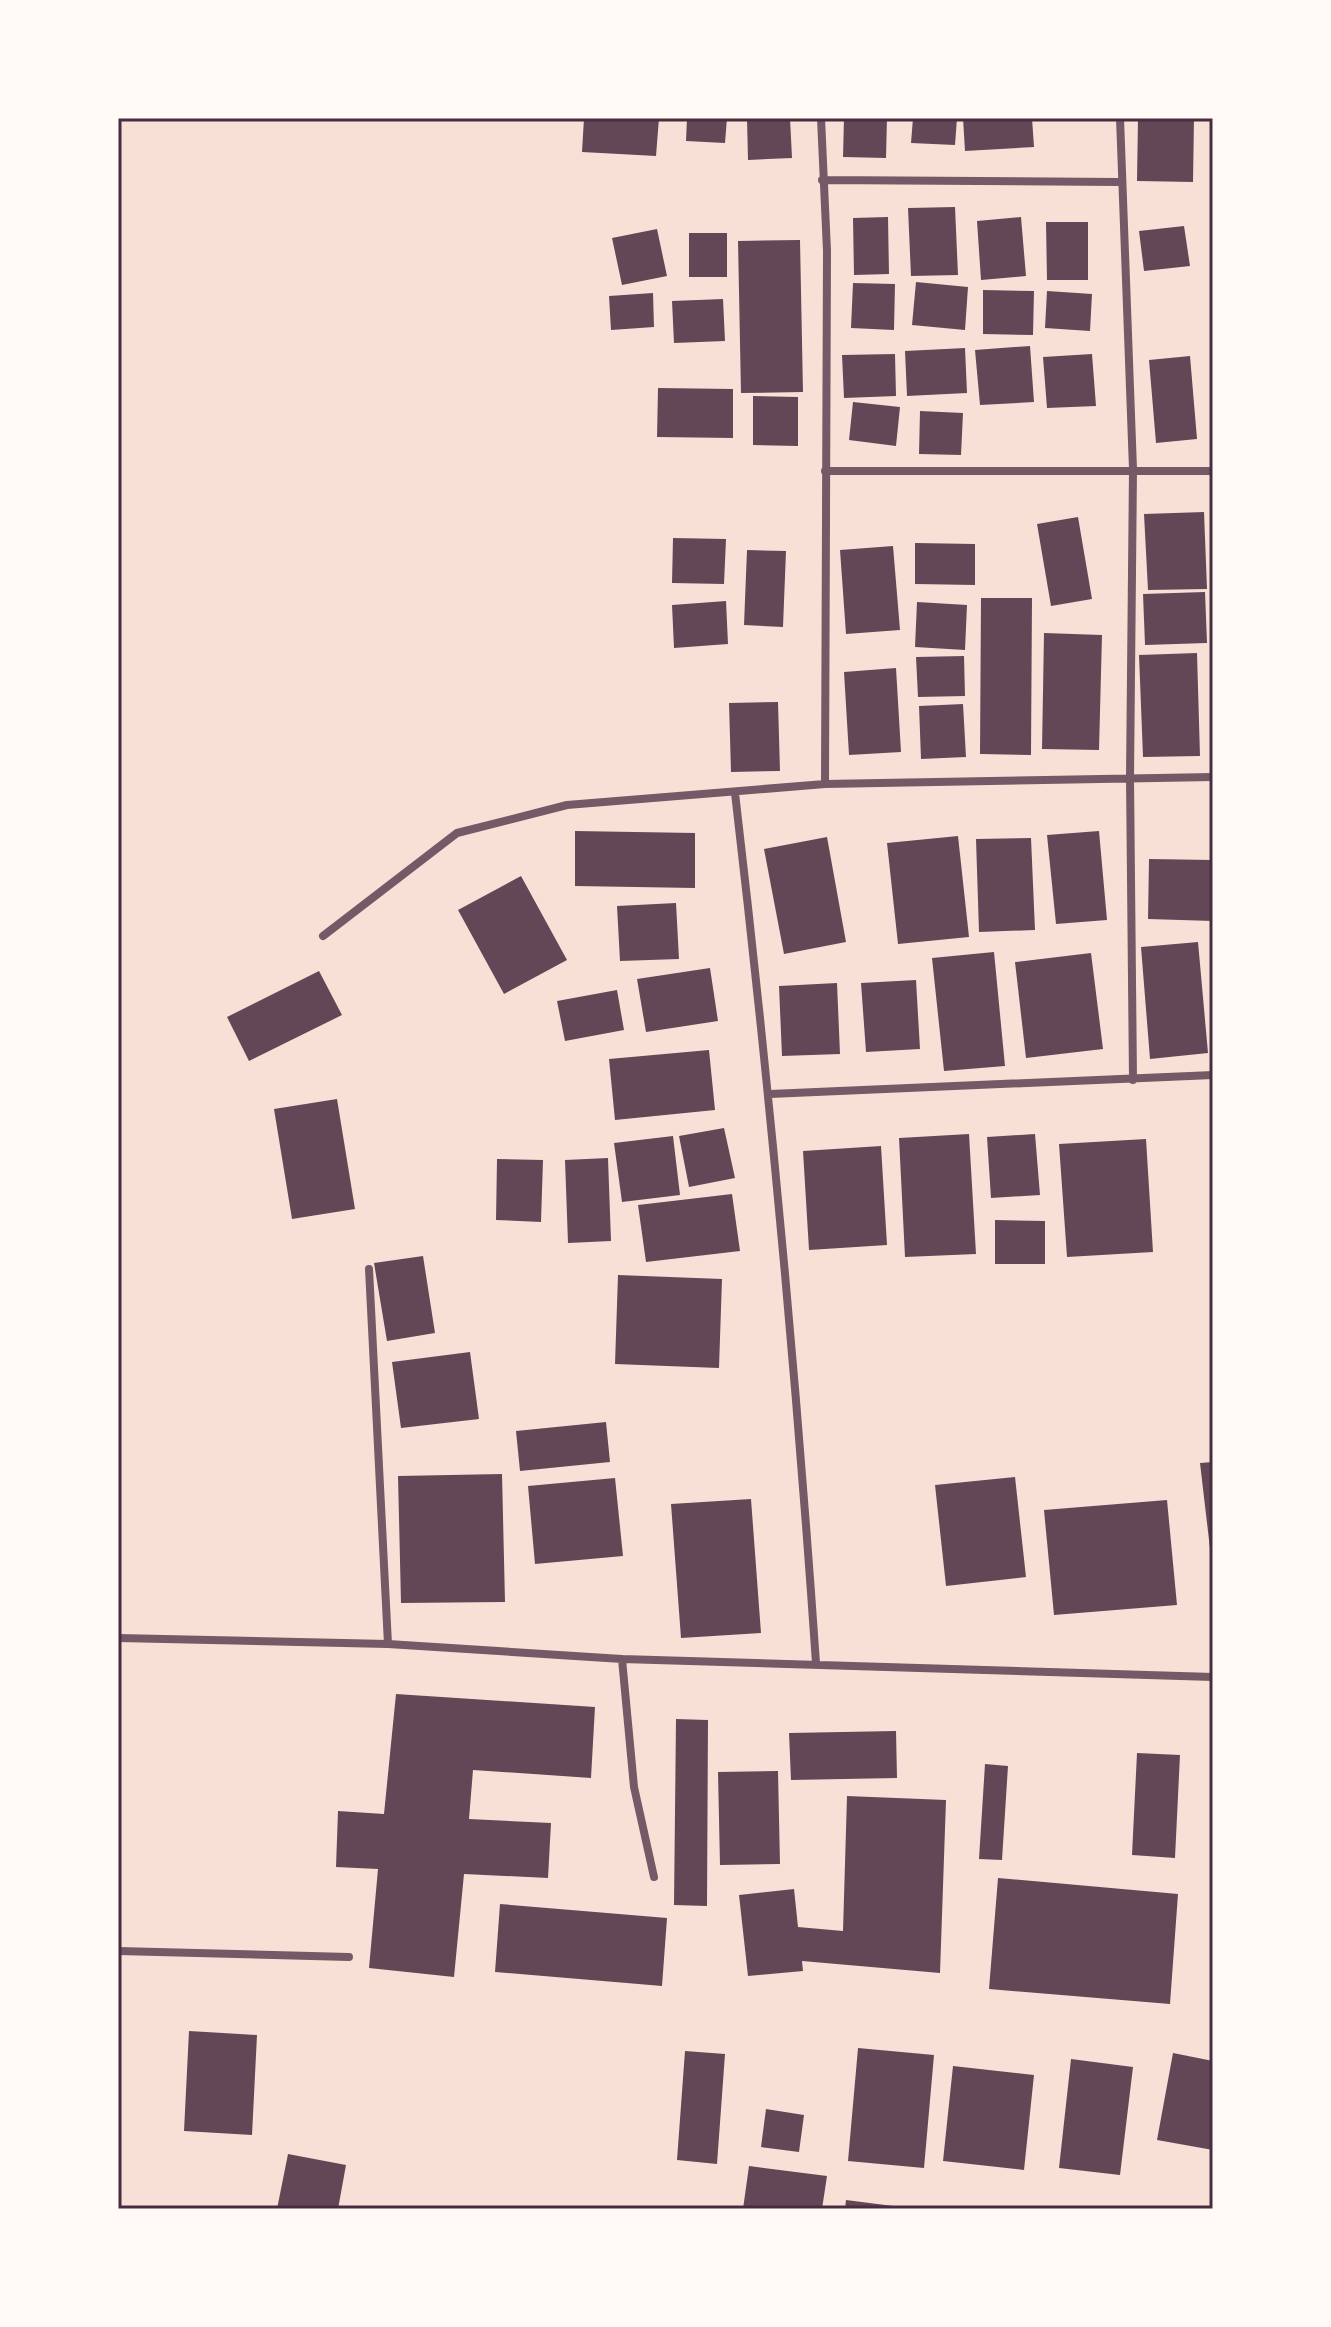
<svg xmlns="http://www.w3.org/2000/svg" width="1331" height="2327" viewBox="0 0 1331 2327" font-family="'Titillium Web',sans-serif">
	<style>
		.building { fill: #644757 }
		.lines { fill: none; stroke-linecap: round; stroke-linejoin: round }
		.minor { stroke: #755966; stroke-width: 8 }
		.neatline { fill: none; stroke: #4a2c40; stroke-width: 3 }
	</style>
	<rect width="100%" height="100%" fill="#f7e1d7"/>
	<path class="building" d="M584,118H659L656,156L582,152Z
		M687,118H727L725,143L686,141Z
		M747,118H790L792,158L748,160Z
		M844,118H887L886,158L843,157Z
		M913,118H957L955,145L911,143Z
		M963,118H1032L1034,147L965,151Z
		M1138,118H1194L1193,182L1137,181Z
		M955,207L958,275L911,276L908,208Z
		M888,217L889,274L854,275L853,218Z
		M1021,217L1026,276L981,280L977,221Z
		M1046,222H1088V280H1047Z
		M1184,226L1190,266L1144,271L1139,231Z
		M657,229L667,276L622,285L612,238Z
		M689,233H727V277H689Z
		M800,240L803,392L741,393L738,241Z
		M916,282L968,287L965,330L912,325Z
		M853,283L895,284L894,330L851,328Z
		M983,290L1034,291L1033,335L983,334Z
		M1047,291L1092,294L1090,331L1045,328Z
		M653,293L654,327L611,330L609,296Z
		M723,299L725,341L674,343L672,301Z
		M1030,346L1034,402L980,405L975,350Z
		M965,348L967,393L907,396L905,351Z
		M895,354L896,396L844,398L842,355Z
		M1092,354L1096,406L1047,408L1043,357Z
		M1190,356L1197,439L1156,443L1149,360Z
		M658,388L733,389V438L657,437Z
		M753,396L798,397V446L753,445Z
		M853,402L900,407L896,446L849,440Z
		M920,411L963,413L961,455L919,454Z
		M1204,512L1207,589L1148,590L1144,514Z
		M1078,517L1092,599L1051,606L1037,524Z
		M673,538L726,539L724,584L672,583Z
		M915,543L975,544V585L915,584Z
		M893,546L900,630L846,634L840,550Z
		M747,550L786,551L783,627L744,625Z
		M1205,592L1207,643L1145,645L1143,594Z
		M981,598H1032L1031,755L980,754Z
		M726,601L728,644L674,648L672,605Z
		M917,602L967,605L965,650L915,647Z
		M1044,633L1102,635L1099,750L1042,749Z
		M1197,653L1200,756L1143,757L1139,655Z
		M964,656L965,696L918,697L916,657Z
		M896,668L901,752L849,755L844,672Z
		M778,702L780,771L731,772L729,703Z
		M963,704L966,757L921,759L919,706Z
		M575,831L695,833V888L575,886Z
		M1099,831L1107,920L1056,924L1047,835Z
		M958,836L969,937L898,944L887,843Z
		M827,837L846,942L784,954L764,849Z
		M1031,838L1035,930L979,932L976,839Z
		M1149,859L1213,860V921L1148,919Z
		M521,876L567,960L504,994L458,910Z
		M676,903L679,959L620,961L617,906Z
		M1198,942L1208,1053L1150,1059L1141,947Z
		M994,952L1005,1066L944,1071L932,958Z
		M1091,953L1103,1049L1026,1058L1015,962Z
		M710,968L718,1021L646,1032L637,979Z
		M319,971L342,1015L249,1061L227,1017Z
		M916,980L920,1049L866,1052L861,983Z
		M837,983L840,1054L782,1056L779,986Z
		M617,990L624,1030L565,1041L557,1001Z
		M709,1050L715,1110L615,1120L609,1059Z
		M337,1099L355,1209L292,1219L274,1109Z
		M724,1128L735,1178L689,1187L679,1136Z
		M969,1134L976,1254L905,1257L899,1138Z
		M1035,1134L1040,1195L991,1198L987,1137Z
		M673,1136L680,1195L622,1202L614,1143Z
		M1146,1139L1153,1252L1067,1257L1059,1144Z
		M881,1146L887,1245L809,1250L803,1151Z
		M608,1158L611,1241L568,1243L565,1160Z
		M497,1159L543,1160L541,1222L496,1220Z
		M732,1194L740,1251L646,1262L638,1205Z
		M995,1220L1045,1221V1264H995Z
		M423,1256L435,1333L387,1341L374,1263Z
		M618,1275L722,1279L719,1368L615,1364Z
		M470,1352L479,1419L401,1428L392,1362Z
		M606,1422L610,1462L520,1471L516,1431Z
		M1213,1462V1557H1211L1200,1463Z
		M502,1474L505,1602L401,1603L398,1476Z
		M1015,1477L1026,1577L946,1586L935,1485Z
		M615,1478L623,1556L535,1564L528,1486Z
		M751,1499L761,1633L681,1638L671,1504Z
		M1167,1500L1177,1605L1054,1615L1044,1510Z
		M396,1694L595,1707L591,1778L473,1770L469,1819L551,1823L548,1878L464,1874L454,1977L369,1968L378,1869L336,1867L338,1811L384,1814Z
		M676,1719L708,1720L707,1906L674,1905Z
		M896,1731L897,1778L791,1780L789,1733Z
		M1137,1753L1180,1755L1175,1858L1132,1855Z
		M985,1764L1008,1766L1002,1860L979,1859Z
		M778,1771L780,1864L720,1865L718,1772Z
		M847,1796L946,1800L940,1973L802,1961L803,1971L748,1976L739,1895L794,1889L798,1927L843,1931Z
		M998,1878L1178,1894L1170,2004L989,1989Z
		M500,1904L667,1918L662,1986L495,1972Z
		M189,2031L257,2035L252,2135L184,2131Z
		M858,2048L934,2055L924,2168L848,2161Z
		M685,2051L725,2054L717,2164L677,2160Z
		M1173,2053L1213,2061V2150L1157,2140Z
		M1071,2059L1133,2067L1120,2175L1059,2168Z
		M953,2066L1034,2075L1024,2170L943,2161Z
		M766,2109L804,2115L799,2152L761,2147Z
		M288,2154L346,2165L338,2209H277Z
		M749,2166L827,2176L822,2209H743Z
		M846,2200L901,2207V2209H845Z"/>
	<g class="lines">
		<path class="minor" d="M821,118L827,251L825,784
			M1120,118L1133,469L1130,778L1133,1080
			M822,180L1119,182
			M825,471H1213
			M735,793C769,1083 796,1372 816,1663
			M323,936L457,833L567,805L825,784L1213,777
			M770,1094L1213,1075
			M369,1269L388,1644
			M118,1638L388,1644L622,1659L1213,1677
			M622,1659L634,1787L654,1877
			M118,1951L349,1957"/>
	</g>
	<rect width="1331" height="2327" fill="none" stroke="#fffaf5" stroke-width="240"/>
	<rect x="120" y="120" width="1091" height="2087" class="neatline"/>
</svg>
